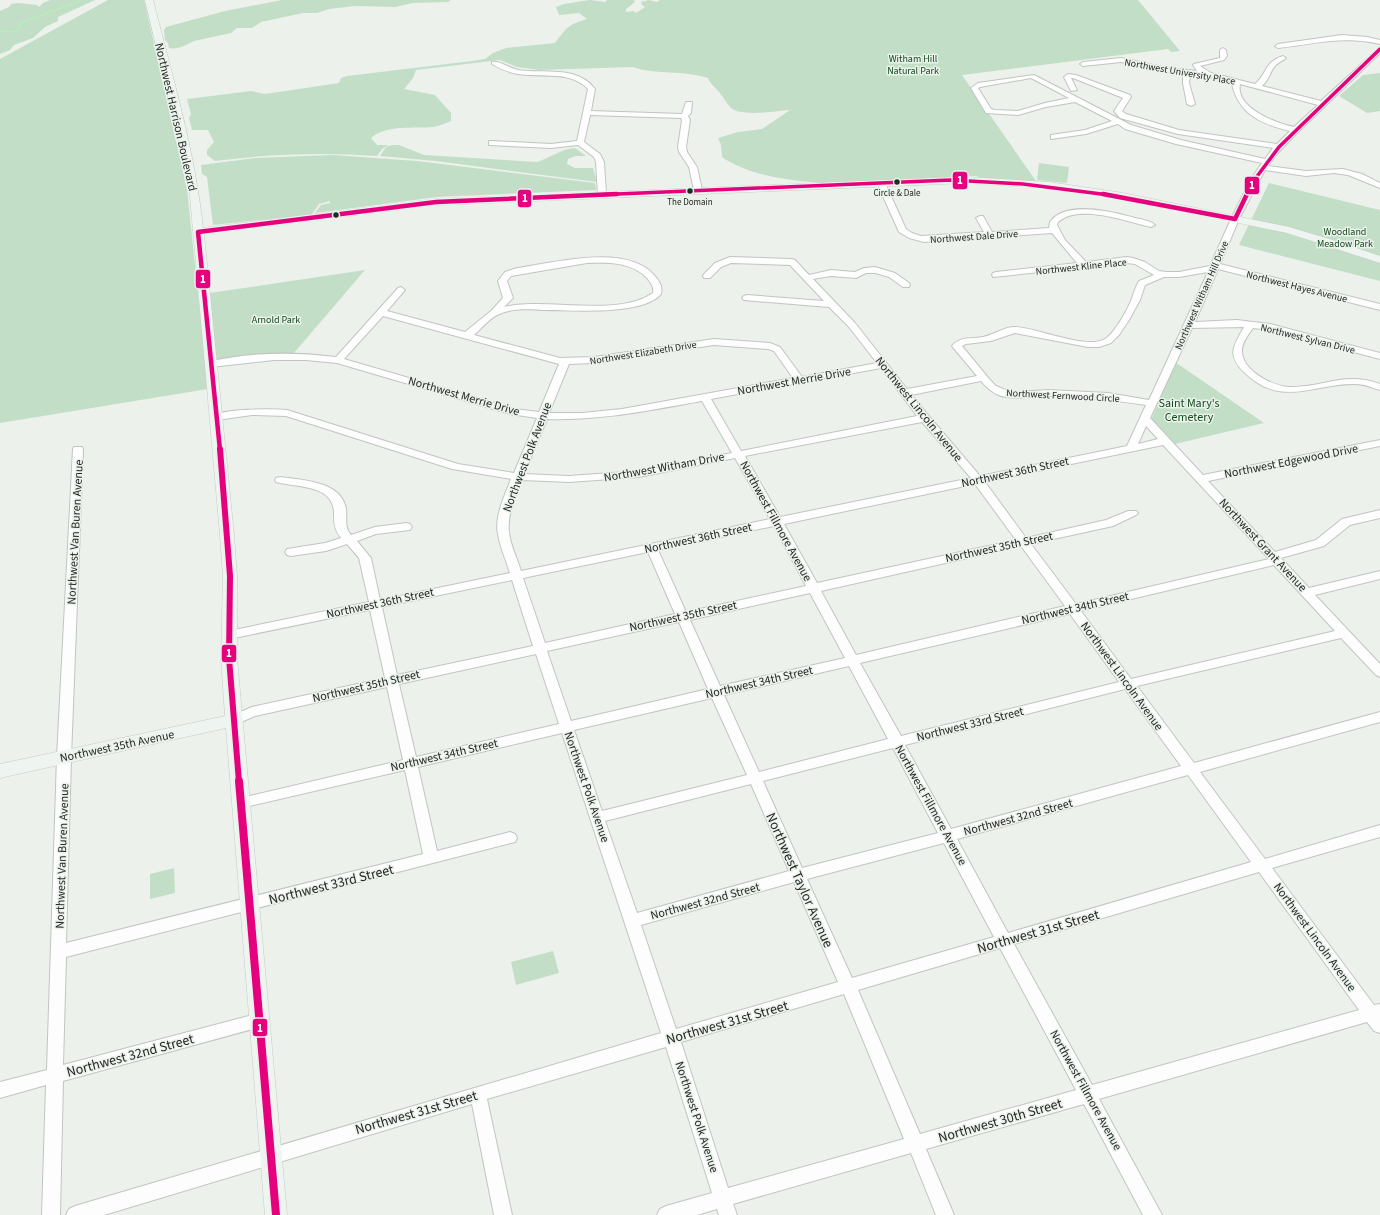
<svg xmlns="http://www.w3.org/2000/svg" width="1380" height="1215" viewBox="0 0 1380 1215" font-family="'Source Sans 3',sans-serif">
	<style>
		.green { fill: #c3dec6 }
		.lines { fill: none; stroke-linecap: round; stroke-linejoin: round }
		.stream { stroke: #b5edbb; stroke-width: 1.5 }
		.minor-casing { stroke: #c1c5c1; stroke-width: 2 }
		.major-casing { stroke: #c8cbc8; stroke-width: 1 }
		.minor { fill: #fcfdfc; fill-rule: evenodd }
		.major { fill: #eef4ef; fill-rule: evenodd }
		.bus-1-far3-casing { stroke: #ebf2eb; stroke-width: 5.5 }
		.bus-1-far2-casing { stroke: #ebf2eb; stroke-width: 7 }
		.bus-1-far1-casing { stroke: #ebf2eb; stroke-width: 9 }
		.bus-1-casing { stroke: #ebf2eb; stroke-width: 11 }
		.bus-1-far3 { stroke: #e5007d; stroke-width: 3.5 }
		.bus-1-far2 { stroke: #e5007d; stroke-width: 4.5 }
		.bus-1-far1 { stroke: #e5007d; stroke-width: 6 }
		.bus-1 { stroke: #e5007d; stroke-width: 8 }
		.bus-dot { fill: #262826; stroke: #ebf2eb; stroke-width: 1.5 }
		.labels { text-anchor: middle; stroke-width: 3; stroke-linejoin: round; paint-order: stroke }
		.far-bus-label { font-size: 9px; fill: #262826; stroke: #ebf2eb }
		.far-park-label { font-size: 10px; fill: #134a1f; stroke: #ebf2eb }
		.far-street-label { font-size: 10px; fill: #262826; stroke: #ebf2eb }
		.street-label { font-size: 12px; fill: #262826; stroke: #ebf2eb }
		.park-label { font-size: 12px; fill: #134a1f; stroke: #ebf2eb }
		.near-street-label { font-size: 14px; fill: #262826; stroke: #ebf2eb }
		.line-badge { stroke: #ebf2eb; stroke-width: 1.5 }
		.badge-label { font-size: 11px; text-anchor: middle; font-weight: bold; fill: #fff }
	</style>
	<rect width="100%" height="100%" fill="#ecf1ec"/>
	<path class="green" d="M50,0H95L58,17V21L45,27L33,38L14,45L10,50L0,54V11L9,7L11,4L18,3L37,5L39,7L43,3Z
		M108,0H144L187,189L208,389L0,423V59Z
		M282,0H451L448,2L413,3L395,7L355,6L329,9L317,13H303L261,22L252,28H237L231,33L194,41C187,45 177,50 169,48L168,43L165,40L164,30L166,27L225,11Z
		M590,0L605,2L607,0H634L635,2L626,9V12L633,11L636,13L645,7L642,5L641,2L649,0L657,2L660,0H1138L1180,51L1171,52L1168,49L962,75L1038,184L988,181L976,176H961V180C896,182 777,195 722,157L721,145L718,138L738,132L762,129L790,110C776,111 742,117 731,108C727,104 723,97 720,93C715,87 711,85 708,78C683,70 657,75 632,67L539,70L517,67L500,60L416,70L413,78L404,89L435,95L451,113V121C445,123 439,126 433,127C413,129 387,124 371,138L377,145H388L382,149L377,156C323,152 269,154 215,161L207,155V150L214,142L208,130H192L189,118L191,114L187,99L251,91L265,94L339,83L341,78L347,76L472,61L485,59L493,53L506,48L555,43C568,26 568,25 587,19L579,13L559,15L556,7L564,4Z
		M1380,73V111L1367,113L1339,96L1363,75Z
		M392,145H399L424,155L537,162C550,158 561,149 575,148L586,156H576L568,159L567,164L575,168H593L597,182L436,161L380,156L386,147Z
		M333,155L417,161L595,183L596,190L437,197L315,213L321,205L330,203V201L319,204L312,214L300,216L213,225L207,177L202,174L201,165L255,158Z
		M1039,163L1069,167L1067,183L1037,180Z
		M1269,183L1380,210V281L1239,245Z
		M365,270L294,353L268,354L216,360L210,293Z
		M1175,362L1264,423L1175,444L1151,420Z
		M174,868L175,893L150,899V874Z
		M553,951L559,973L516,985L511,962Z"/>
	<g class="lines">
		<path class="stream" d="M0,31L14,32L21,28L19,25L23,22L82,0"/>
		<g class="minor-casing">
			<path id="minor" d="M1342,35L1367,37L1380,40V44C1344,35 1314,44 1278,48L1275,46L1278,44Z
				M1380,47V53L1291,139L1275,156L1268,166L1306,171L1343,169L1362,174L1380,183V188L1348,175L1334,173L1306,176L1265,170L1239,219L1220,264L1380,304V310L1218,269L1195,322L1237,320L1270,324L1380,353V359L1270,330L1253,328C1249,334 1242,342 1242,350C1241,370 1272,386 1289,387C1323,388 1344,371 1380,384V390C1372,388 1365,384 1356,384C1314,383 1281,409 1244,372C1226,355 1234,345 1244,327L1192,328L1150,418L1203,475L1380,440V446L1208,481L1275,552L1316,540L1342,519L1380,510V518L1350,525L1324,546L1281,558L1309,588L1380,571V579L1315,595L1380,664V677L1376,675L1341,638L1137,686L1194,763L1380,712V722L1200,772L1265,859L1380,825V837L1272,868L1374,1005L1380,1004V1033L1374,1031L1367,1022L1099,1099L1162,1215H1143L1084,1104L926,1149L954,1215H936L911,1153L733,1204L737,1215H719L717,1209L697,1215H657L660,1209L666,1206L712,1193L666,1047L487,1099L512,1215H494L472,1104L104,1215H66L69,1209L75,1206L661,1033L562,733L418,767L437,851L510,832L515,834L517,838L515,842L66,957L63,1065L260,1013L266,1015L268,1020L266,1025L260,1027L63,1081L60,1215H42L46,1085L0,1098V1082L47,1070L57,757L73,449L74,447H82L83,449L71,757L66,943L423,854L405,770L241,808L236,807L234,803L236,799L241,798L403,760L387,687L255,716L234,725L229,723L227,720L229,717L252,707L385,678L370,610L229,639L225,638L223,635L225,632L229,631L369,602L359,558L347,544L326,551L291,556L287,555L285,552L287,549L325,543L341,538C335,531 334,524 334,515C335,484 298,488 276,482L275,480L276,478L280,477C301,480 342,481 346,509C347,518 344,527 351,535L375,527L406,523L410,524L412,527L410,530L376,534L357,541L371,558L380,600L510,573C506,560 500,547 498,534C494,517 505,495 511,479L452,469L286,416L252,415L217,420L212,417C220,408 274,409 287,410L458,464L514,473L537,418L510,414L337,363L306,360H274L211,367L208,366L206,364L208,362C248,352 294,352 336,357L398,288L401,287L405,290L387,311L465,332L491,311L503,298L498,281L505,272L517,268C554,263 626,243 654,275C659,281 663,286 661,294C643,316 570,310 543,310C529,309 510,308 497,315C489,319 481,329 474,335L560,358L594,357L714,339L770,343L780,347L802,377L877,363L849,327L829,307L744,300L742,298L744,296L747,295L824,301L790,265L731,263L721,267L710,278H704L703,276L704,274L715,263L730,257L792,259L795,260L809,275L831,270L855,272L864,268L875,267L895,273L909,283L910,285L909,287H903L889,277L875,273H866L856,278L831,276L813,279L855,323L907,389L977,376L952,346C960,336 972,339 983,337C994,335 1003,327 1015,327C1038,328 1086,350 1105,339C1115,333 1130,306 1133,295C1135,290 1136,286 1139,281L1154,275L1135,264L1127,263L993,277L992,275L993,273L996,272L1077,263L1052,233L924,242L909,238L899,232L877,183L878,181H884L885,183L906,229L912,233L921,236L984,232L976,218L980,216H983L992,232L1049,228L1050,222C1065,200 1114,212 1135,218C1141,219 1151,221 1155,225L1151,227C1127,222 1079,203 1058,222L1057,225L1065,240L1086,262L1127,257L1133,258L1145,262L1159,271L1166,272H1179L1210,266L1231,219L1251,179L1262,163L1176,144L1125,129L1118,124L1086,134L1051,139V135L1085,130L1112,121L1075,102L1046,107L1018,115L986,113L971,88L978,83L1034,75L1131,125L1181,140L1265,159L1273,148L1178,134L1120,118L1114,111L1123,98L1073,78H1071L1077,90L1071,91L1064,77L1068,74L1076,75L1130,95L1131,97L1122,111L1126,114L1179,130L1277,144L1290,131C1262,124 1239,115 1232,84L1233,82L1213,77L1190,75L1189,83L1195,104L1191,106L1187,104L1183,83V74L1167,72L1121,62L1083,66L1080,64L1083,62L1121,58L1167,68L1197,71L1193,65L1194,64L1220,58V50L1223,48L1226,50L1227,56L1224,60L1200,66L1211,73L1255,84C1267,74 1264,62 1283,56L1286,58L1285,59C1268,67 1273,76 1262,86L1321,101ZM1031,78L1069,98L1045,103L1018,111L995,110L991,109L978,88L980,87ZM1240,84L1318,105L1294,127C1276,123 1235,108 1240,84ZM587,263C608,262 632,262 647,278C651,283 654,287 653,293C616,318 548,297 504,307L513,298L507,281L511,276ZM1208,272L1149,400L1108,393L1049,390L1015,392L1006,390L996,386L990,380L962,346L966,344L991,341L1015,333L1088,347H1099L1111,343L1119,335L1129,320L1140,300L1145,285L1164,277H1179ZM383,316L559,364L539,412L515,409L344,359ZM714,345L768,349L774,351L793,378L622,409L582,413H549L569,364L594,363ZM881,368L917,416L741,451L711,399ZM981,381C987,388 993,393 1001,396C1017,400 1034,396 1051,396C1083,397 1114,400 1146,405L1127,446L980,476L911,395ZM702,401L732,453L639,471L569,476L524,474L547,419C599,421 650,410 702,401ZM922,422L971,478L780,517L745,456ZM1146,426L1158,439L1138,444ZM1163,445L1269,559L1076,604L1031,544L1113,526L1136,515L1138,513L1136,511H1128L1106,520L1026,538L985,482ZM735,458L770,519L521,571C517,558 510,544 509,532C507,514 515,496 522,480L569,482L639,477ZM975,484L1016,540L817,583L784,524ZM774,526L806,586L686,612L658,550ZM1021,546L1065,606L856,655L821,591ZM648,552L675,614L545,643L523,578ZM1274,565L1335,631L1131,679L1081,611ZM512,580L533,646L397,675L382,607ZM810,593L845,658L720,686L690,620ZM1070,614L1119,682L901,736L860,663ZM679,622L708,689L571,721L547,651ZM536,654L559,724L416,757L399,684ZM849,666L888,739L759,772L724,695ZM1125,689L1181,766L951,829L905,745ZM712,698L747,775L602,811L574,730ZM893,748L938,833L802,868L763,781ZM1188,775L1251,862L1008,933L957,839ZM751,784L789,871L637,913L605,821ZM944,843L994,937L852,978L807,879ZM1259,872L1359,1010L1092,1085L1014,944ZM794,882L838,982L676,1029L641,925ZM1000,948L1076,1090L920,1134L858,990ZM844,994L904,1139L728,1188L681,1042Z
				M492,62C499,60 509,68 518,70C544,74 577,65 595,89L591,111L682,114L686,102H692L691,113L688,116L690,120L686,147L687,152L697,167L702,190L698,192L694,190L689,167L679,152L678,147L682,120L681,118L590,115L584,142L600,154L604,162L606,194L602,196L598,194L596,162L594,157L578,145L551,148L489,145V141H492L551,144L577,141L588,89C570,70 542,78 518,74C508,72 500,69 492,64Z"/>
		</g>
		<g class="major-casing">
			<path id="major" d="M145,0H153C172,75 195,151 203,228L436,199L967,177L1049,182L1123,193L1289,227L1336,241L1380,256V263L1287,233L1123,199L1049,188L967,183L436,205L204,234L234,535L237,576V658L287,1215H265L226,728L0,778V764L225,716L221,658L223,576L220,535L190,196L181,150Z"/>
		</g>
		<use href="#minor" class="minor"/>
		<use href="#major" class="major"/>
		<g class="bus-1-far3-casing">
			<path id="bus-1-far3" d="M594,195L951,180L1023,184L1109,195
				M1247,195L1255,179L1279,147L1380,49"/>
		</g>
		<g class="bus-1-far2-casing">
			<path id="bus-1-far2" d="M1103,194L1235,219L1247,194
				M220,450L198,232L436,202L617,194"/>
		</g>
		<g class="bus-1-far1-casing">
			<path id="bus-1-far1" d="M220,449L230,576L229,658L239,782"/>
		</g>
		<g class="bus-1-casing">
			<path id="bus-1" d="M239,781L276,1215"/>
		</g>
		<use href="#bus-1-far3" class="bus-1-far3"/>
		<use href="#bus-1-far2" class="bus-1-far2"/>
		<use href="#bus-1-far1" class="bus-1-far1"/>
		<use href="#bus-1" class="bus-1"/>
	</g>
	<g class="bus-dot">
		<circle cx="897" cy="182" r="3.5"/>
		<circle cx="690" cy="191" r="3.5"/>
		<circle cx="336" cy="215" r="3.5"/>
	</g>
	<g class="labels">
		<g class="far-bus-label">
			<text x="897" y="196">Circle &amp; Dale</text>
			<text x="690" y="205">The Domain</text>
		</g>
		<g class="far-park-label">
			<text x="913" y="62">Witham Hill<tspan x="913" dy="12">Natural Park</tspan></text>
			<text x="1345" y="235">Woodland<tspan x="1345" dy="12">Meadow Park</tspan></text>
			<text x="276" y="323">Arnold Park</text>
		</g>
		<g class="far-street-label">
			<text transform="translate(1180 71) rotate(10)" y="4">Northwest University Place</text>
			<text transform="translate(974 236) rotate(-4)" y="4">Northwest Dale Drive</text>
			<text transform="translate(1081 266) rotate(-6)" y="4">Northwest Kline Place</text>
			<text transform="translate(1297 286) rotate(14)" y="4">Northwest Hayes Avenue</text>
			<text transform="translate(1201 295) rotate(-66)" y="4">Northwest Witham Hill Drive</text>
			<text transform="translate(1308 338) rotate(14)" y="4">Northwest Sylvan Drive</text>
			<text transform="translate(643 352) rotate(-9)" y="4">Northwest Elizabeth Drive</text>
			<text transform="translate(1063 395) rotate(3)" y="4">Northwest Fernwood Circle</text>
		</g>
		<g class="street-label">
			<text transform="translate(176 117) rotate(77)" y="4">Northwest Harrison Boulevard</text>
			<text transform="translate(794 381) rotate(-10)" y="4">Northwest Merrie Drive</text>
			<text transform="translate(464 396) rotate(16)" y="4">Northwest Merrie Drive</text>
			<text transform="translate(919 409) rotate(51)" y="4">Northwest Lincoln Avenue</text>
			<text transform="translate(527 457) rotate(-69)" y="4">Northwest Polk Avenue</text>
			<text transform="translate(1291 461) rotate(-11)" y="4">Northwest Edgewood Drive</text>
			<text transform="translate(664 467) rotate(-10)" y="4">Northwest Witham Drive</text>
			<text transform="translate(1015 472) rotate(-12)" y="4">Northwest 36th Street</text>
			<text transform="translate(776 521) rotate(61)" y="4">Northwest Fillmore Avenue</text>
			<text transform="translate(75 532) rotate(-87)" y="4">Northwest Van Buren Avenue</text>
			<text transform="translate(698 538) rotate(-12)" y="4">Northwest 36th Street</text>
			<text transform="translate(1263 545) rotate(47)" y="4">Northwest Grant Avenue</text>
			<text transform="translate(999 547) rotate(-12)" y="4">Northwest 35th Street</text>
			<text transform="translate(380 603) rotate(-12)" y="4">Northwest 36th Street</text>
			<text transform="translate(1075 608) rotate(-13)" y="4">Northwest 34th Street</text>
			<text transform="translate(683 616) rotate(-12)" y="4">Northwest 35th Street</text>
			<text transform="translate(1122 676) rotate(54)" y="4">Northwest Lincoln Avenue</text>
			<text transform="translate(759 682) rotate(-13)" y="4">Northwest 34th Street</text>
			<text transform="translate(366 686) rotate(-13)" y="4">Northwest 35th Street</text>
			<text transform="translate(970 724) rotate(-14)" y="4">Northwest 33rd Street</text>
			<text transform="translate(117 746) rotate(-12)" y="4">Northwest 35th Avenue</text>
			<text transform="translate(444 755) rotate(-13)" y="4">Northwest 34th Street</text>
			<text transform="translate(587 787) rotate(71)" y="4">Northwest Polk Avenue</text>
			<text transform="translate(931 805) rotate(61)" y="4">Northwest Fillmore Avenue</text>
			<text transform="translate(1018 817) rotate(-15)" y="4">Northwest 32nd Street</text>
			<text transform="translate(62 856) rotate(-88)" y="4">Northwest Van Buren Avenue</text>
			<text transform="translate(705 901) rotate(-15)" y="4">Northwest 32nd Street</text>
			<text transform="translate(1315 937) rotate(54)" y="4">Northwest Lincoln Avenue</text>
			<text transform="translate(1086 1090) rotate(61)" y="4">Northwest Fillmore Avenue</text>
			<text transform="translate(697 1117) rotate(72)" y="4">Northwest Polk Avenue</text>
		</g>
		<g class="park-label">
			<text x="1189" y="407">Saint Mary's<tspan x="1189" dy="14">Cemetery</tspan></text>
		</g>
		<g class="near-street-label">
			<text transform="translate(800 880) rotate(66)" y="5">Northwest Taylor Avenue</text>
			<text transform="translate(331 884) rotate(-14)" y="5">Northwest 33rd Street</text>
			<text transform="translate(1038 931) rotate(-16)" y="5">Northwest 31st Street</text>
			<text transform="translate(727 1022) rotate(-16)" y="5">Northwest 31st Street</text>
			<text transform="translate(130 1055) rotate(-15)" y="5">Northwest 32nd Street</text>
			<text transform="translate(416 1112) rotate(-16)" y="5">Northwest 31st Street</text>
			<text transform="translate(1000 1120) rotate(-16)" y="5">Northwest 30th Street</text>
		</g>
	</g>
	<g class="line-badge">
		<rect x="952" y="171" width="16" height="19" rx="4" fill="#e5007d"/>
		<rect x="1244" y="176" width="16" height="19" rx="4" fill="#e5007d"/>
		<rect x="517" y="189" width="15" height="19" rx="4" fill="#e5007d"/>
		<rect x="195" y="269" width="16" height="20" rx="4" fill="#e5007d"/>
		<rect x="221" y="644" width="16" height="19" rx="4" fill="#e5007d"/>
		<rect x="252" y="1018" width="16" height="19" rx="4" fill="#e5007d"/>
	</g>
	<g class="badge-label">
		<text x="960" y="184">1</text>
		<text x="1252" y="189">1</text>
		<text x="525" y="202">1</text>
		<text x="203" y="283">1</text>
		<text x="229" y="657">1</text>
		<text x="260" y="1032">1</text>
	</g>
</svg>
